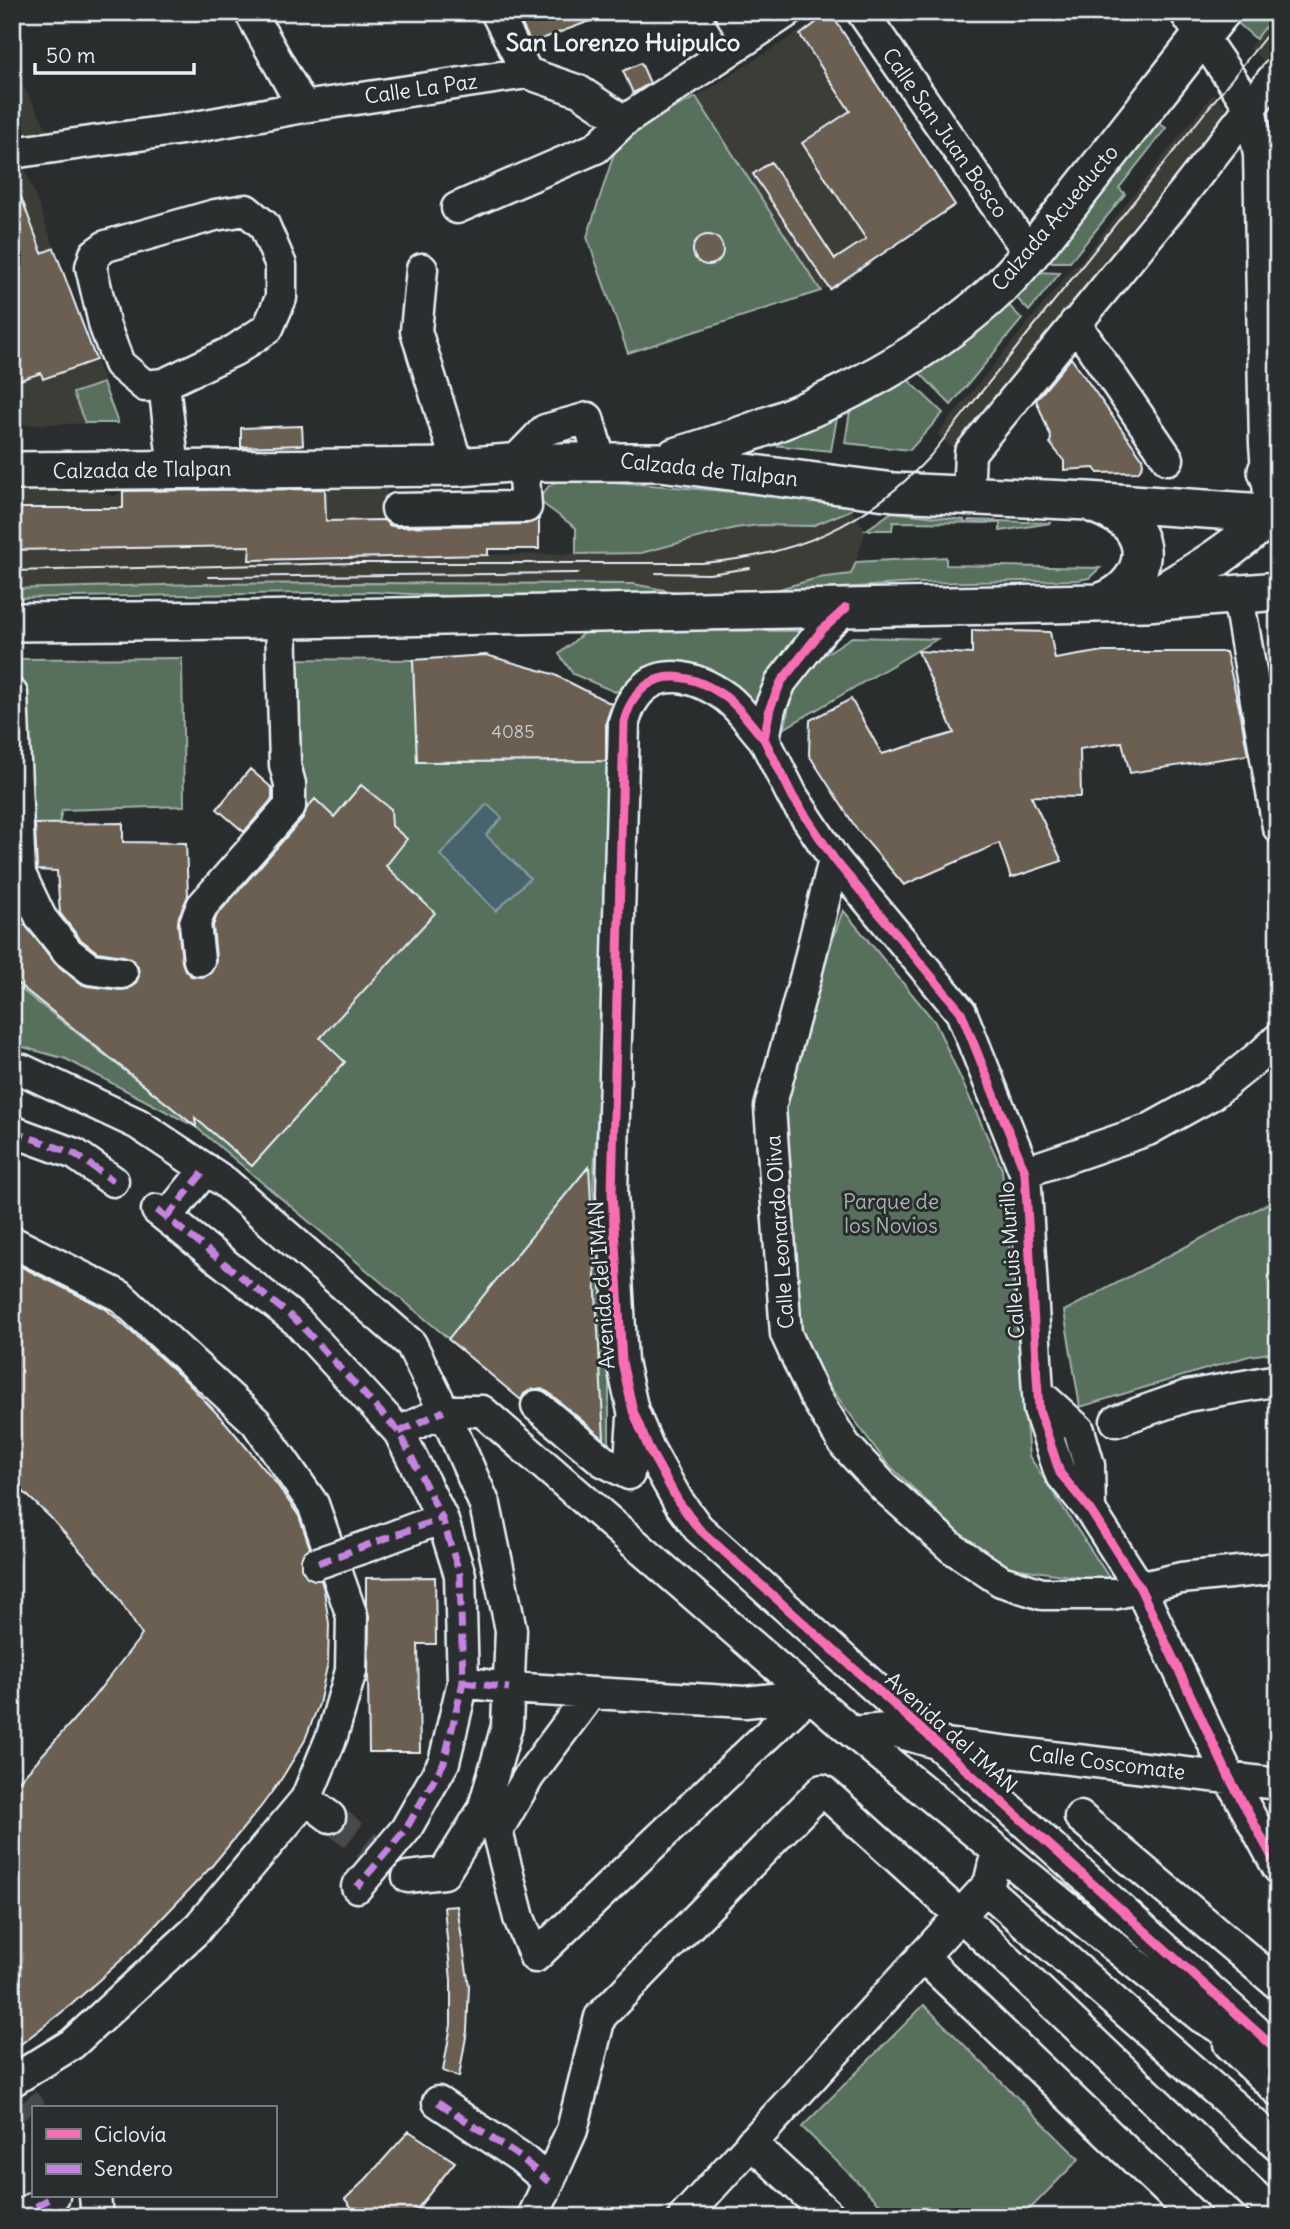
<svg xmlns="http://www.w3.org/2000/svg" width="1290" height="2229" viewBox="0 0 1290 2229" font-family="Delius,sans-serif">
	<style>
		.built { fill: #3d3c38 }
		.green { fill: #576f5c; stroke: #a0b0aa; stroke-width: 2 }
		.water { fill: #47636c; stroke: #879ca4; stroke-width: 2 }
		.building { fill: #6a5f51; stroke: #e8f1f8; stroke-width: 2 }
		.lines { fill: none; stroke-linecap: round; stroke-linejoin: round }
		.minor-tunnel { stroke: #464a4c; stroke-width: 30; stroke-dasharray: 30 15; stroke-linecap: butt }
		.minor-casing { stroke: #e8f1f8; stroke-width: 35 }
		.major-casing { stroke: #e8f1f8; stroke-width: 42 }
		.minor { stroke: #2a2d2e; stroke-width: 30 }
		.major { stroke: #2a2d2e; stroke-width: 37 }
		.tram { stroke: #e8f1f8; stroke-width: 2 }
		.minor-bridge-casing { stroke: #e8f1f8; stroke-width: 35; stroke-linecap: butt }
		.minor-bridge { stroke: #2a2d2e; stroke-width: 30 }
		.quiet { stroke: #c483df; stroke-width: 7; stroke-dasharray: 14 7; stroke-linecap: butt }
		.cycleway-casing { stroke: #2a2d2e; stroke-width: 13 }
		.cycleway { stroke: #f96db3; stroke-width: 9 }
		.labels { text-anchor: middle; stroke-width: 6; stroke-linejoin: round; paint-order: stroke }
		.number-label { font-size: 18px; fill: #c8ccce }
		.street-label { font-size: 21px; fill: #e8f1f8; stroke: #2a2d2e }
		.park-label { font-size: 21px; fill: #a7b6b2; stroke: #2a2d2e }
		.quarter-label { font-size: 24px; font-weight: bold; fill: #e8f1f8; stroke: #2a2d2e }
	</style>
	<rect width="100%" height="100%" fill="#2a2d2e"/>
	<filter id="ink" filterUnits="userSpaceOnUse"><feTurbulence type="fractalNoise" baseFrequency=".0143" numOctaves="2"/><feDisplacementMap in="SourceGraphic" scale="14" xChannelSelector="R" yChannelSelector="G"/><feConvolveMatrix kernelMatrix="1 2 1 2 8 2 1 2 1" color-interpolation-filters="sRGB"/></filter>
	<g filter="url(#ink)">
		<path class="built" d="M830,12L955,205L821,291L696,97Z
			M1277,12L1278,51L1268,64L1249,48Z
			M12,67L54,141L12,148Z
			M1213,94L1229,110L1123,237L957,451L937,435L1075,265L1077,266Z
			M22,161L96,360L118,423L12,425V163Z
			M95,487L113,497L123,490L248,488L255,497L267,489H387V519L487,517L489,555L641,553L735,528L760,525L812,526L851,510L866,530L852,574L818,578L765,593L691,595L633,584L545,583L199,584L12,589V489Z
			M1261,645H1278V730Z"/>
		<path class="green" d="M1239,12H1277L1256,39L1233,19Z
			M696,97L821,291L628,353L587,237L620,135Z
			M1154,120L1166,128L1119,188L1125,194L1070,262H1043Z
			M1034,272L1060,273L1029,311L1010,291Z
			M1000,296L1022,319L951,405L913,366Z
			M902,374L943,413L910,450L845,443L851,405Z
			M103,383L118,423H85L73,393Z
			M838,412L831,451L773,445L774,438Z
			M603,481L734,492L855,506L851,510L812,526L760,525L735,528L641,553L576,554V528L542,503L541,496L549,486L556,482Z
			M892,512L964,520V523H968L969,520L1051,523L1000,531V523L893,522L892,530H866Z
			M946,557V565L1100,568L1089,578L1078,580L915,583L765,593L818,578L851,574L856,562Z
			M358,583L633,584L691,595L502,599L372,592L12,598V589L199,584Z
			M587,630L810,631L758,710L670,669L615,692L573,674L559,654Z
			M852,637L937,639L785,728L790,700L807,666Z
			M182,658L184,806L62,810L59,824H31L19,822L16,659Z
			M277,659L413,660L417,762L610,761L616,822L593,1187L609,1323V1473L196,1127L66,1059L12,1044V982L195,1126L188,903L289,803Z
			M843,910L935,1022L1002,1169L1029,1456L1112,1582L992,1565L885,1461L804,1352L775,1224L783,1083Z
			M1278,1198V1352L1249,1356L1080,1407L1064,1311Z
			M924,2005L1079,2159L1022,2217H893L802,2127Z"/>
		<path class="water" d="M487,804L502,818L486,835L530,878L496,911L440,855Z"/>
		<path class="building" d="M516,12H609V14L531,43Z
			M830,12L955,205L830,289L753,174L771,162L835,259L866,239L802,143L850,111L800,35Z
			M641,63L650,83L633,93L623,71Z
			M12,178H14L42,253L54,248L96,360L43,379L41,373L20,380L12,359Z
			M693 250a15 15 0 1 1 30 0a15 15 0 1 1-30 0Z
			M1071,358L1142,458L1143,465L1138,472L1098,473L1094,468L1064,470V461L1050,443L1051,437L1036,400Z
			M302,426L303,445L241,447V428Z
			M325,489L326,521L384,520L389,525L397,527L526,524L539,519V549H488V555L249,560L250,546L12,550V508H123V491Z
			M972,630L1050,632L1055,659L1097,652H1226L1239,707L1248,755L1130,773L1122,742L1080,749L1081,797L1031,796L1062,861L1011,878L999,843L904,885L858,831L809,755L810,720L851,699L882,754L954,733L918,651L972,654Z
			M486,655L553,674L612,704L606,722V761L417,762L413,660Z
			M250,769L272,788V799L244,832L217,809Z
			M361,785L391,809L392,826L407,839L386,866L435,913L320,1038L345,1062L252,1166L195,1118L196,1127L12,979V924L25,925L55,963L79,983L87,986L120,990L128,989L135,984L139,976L138,967L133,960L124,956L97,952L80,939L60,913L57,871L37,870L35,824L123,823V842L186,843L188,896L179,916L178,924L182,962L185,970L191,976L202,977L210,974L215,966L216,958L213,926L217,915L303,818L307,808L315,799L334,817Z
			M589,1166L604,1439L548,1392L541,1389H532L524,1394L521,1400L448,1339Z
			M12,1262L106,1309L186,1381L226,1423L276,1483L299,1516L310,1548L304,1552L301,1559V1568L307,1577L314,1580H321L324,1590L329,1624L328,1662L319,1704L304,1742L282,1778L260,1808L211,1867L128,1954L71,2005L12,2051V1789L92,1699L142,1635L107,1581L50,1517L12,1481Z
			M435,1577L436,1644H418L420,1752H369L368,1676L369,1616L366,1604V1578Z
			M457,1906L469,1986L467,2031L459,2077L443,2071L451,2025V1980L444,1907Z
			M409,2131L455,2162L418,2208L408,2217H359L345,2199L366,2179Z"/>
		<g class="lines">
			<path class="minor-tunnel" d="M330,1817L408,1877
				M24,2101L33,2112"/>
			<g class="minor-casing">
				<path id="minor" d="M250,12L303,107
					M496,12L527,73
					M730,12L746,39
					M862,12L1029,253
					M1185,12L1250,107L1259,154L1265,444L1269,495
					M12,153L196,127L303,107L527,73L579,91L624,121
					M457,208L596,148L624,121L787,12
					M246,210L264,225L281,265V298L268,328L235,350L164,384L145,386L119,364L105,327L91,267L95,254L106,246L215,215Z
					M422,269L416,331L458,467
					M1075,323L1168,459
					M164,384L174,469
					M514,462L545,430L588,418L600,460
					M968,495L970,453L1184,192L1278,72
					M397,509L526,507L523,462
					M846,608L822,630L781,682L770,708L764,739L793,797L834,859L961,1012L1025,1172L1039,1410L1060,1473L1090,1510L1140,1588L1229,1777L1278,1868
					M1240,608L1278,827
					M12,694L20,874L41,918L68,952L90,969L122,973
					M764,739C752,726 741,709 727,698C697,676 655,663 632,702C628,708 626,716 624,722L612,1193L622,1362L633,1411L649,1449L678,1501L698,1528L1278,2051
					M834,859L806,975L770,1107L786,1334L814,1395L845,1445L884,1487L952,1548L1001,1581L1042,1594H1113L1181,1578L1278,1568
					M199,960L195,923L202,906L290,806V784L285,765L281,620
					M12,1068L23,1070L138,1124L225,1182L411,1344L444,1411L485,1505L511,1630L507,1726L483,1810L444,1873L408,1877
					M12,1131L75,1154L113,1181
					M1025,1172L1148,1130L1211,1095L1263,1053L1278,1039
					M157,1210L297,1321L399,1432L442,1518L460,1575L463,1682L444,1762L406,1829L357,1887
					M167,1217L206,1169
					M12,1242L120,1296L256,1422L313,1504L352,1616L351,1671L332,1736L306,1799L195,1931L72,2044L12,2081
					M1038,1393L1079,1430L1089,1465L1090,1510
					M537,1406L603,1461L629,1474L633,1418
					M1116,1421L1187,1396L1278,1380
					M399,1432L444,1411H482L852,1732L1201,2017L1259,2050
					M368,1546L442,1518
					M463,1682L509,1688L745,1702L809,1695
					M591,1693L529,1776L497,1831L519,1918L535,1957L809,1695
					M852,1732L887,1729L936,1743L1278,1784
					M306,1799L330,1817
					M1080,1817L1278,1984
					M985,1888L1278,2145
					M922,1956L1195,2217
					M1229,2044L1278,2091
					M438,2102L520,2157L549,2182
					M751,2143L831,2217
					M95,2196L97,2217
					M18,2217L54,2196
					M533,2217L572,2130L600,2017L822,1790L960,1915L1272,2212H1278
					M684,2217L989,1884L997,1851"/>
			</g>
			<g class="major-casing">
				<path id="major" d="M675,457C787,424 896,378 986,300C1020,270 1048,231 1076,196C1125,135 1172,73 1221,12
					M12,471L458,467L523,462H660L894,492L1088,501L1278,514
					M1267,471L1271,481L1278,487
					M1092,503C1106,509 1120,514 1130,525C1156,555 1133,592 1101,602
					M1152,598C1198,571 1242,545 1278,506
					M12,622L246,620L1146,602L1278,591"/>
			</g>
			<use href="#minor" class="minor"/>
			<use href="#major" class="major"/>
			<path class="tram" d="M12,571L355,563H702C796,556 867,525 931,455L1278,21
				M656,573L709,574L750,568
				M208,577L579,573"/>
			<g class="minor-bridge-casing">
				<path id="minor-bridge" d="M318,1563L368,1546"/>
			</g>
			<use href="#minor-bridge" class="minor-bridge"/>
			<path class="quiet" d="M12,1131L75,1154L113,1181
				M157,1210L297,1321L399,1432L442,1518L460,1575L463,1682L444,1762L406,1829L357,1887
				M167,1217L206,1169
				M399,1432L444,1411
				M318,1563L442,1518
				M463,1682L509,1688
				M438,2102L520,2157L549,2182
				M18,2217L54,2196"/>
			<g class="cycleway-casing">
				<path id="cycleway" d="M846,608L822,630L781,682L770,708L764,739L793,797L834,859L961,1012L1025,1172L1039,1410L1060,1473L1090,1510L1140,1588L1229,1777L1278,1868
					M764,739C752,726 741,709 727,698C697,676 655,663 632,702C628,708 626,716 624,722L612,1193L622,1362L633,1411L649,1449L678,1501L698,1528L1278,2051"/>
			</g>
			<use href="#cycleway" class="cycleway"/>
		</g>
	</g>
	<g class="labels">
		<g class="number-label">
			<text x="513" y="738">4085</text>
		</g>
		<g class="street-label">
			<text transform="translate(421 89) rotate(-8)" y="7">Calle La Paz</text>
			<text transform="translate(945 133) rotate(55)" y="7">Calle San Juan Bosco</text>
			<text transform="translate(1055 218) rotate(-50)" y="7">Calzada Acueducto</text>
			<text transform="translate(142 470) rotate(-1)" y="7">Calzada de Tlalpan</text>
			<text transform="translate(709 470) rotate(6)" y="7">Calzada de Tlalpan</text>
			<text transform="translate(780 1232) rotate(-94)" y="7">Calle Leonardo Oliva</text>
			<text transform="translate(1012 1260) rotate(-94)" y="7">Calle Luis Murillo</text>
			<text transform="translate(602 1285) rotate(-94)" y="7">Avenida del IMAN</text>
			<text transform="translate(951 1733) rotate(42)" y="7">Avenida del IMAN</text>
			<text transform="translate(1107 1763) rotate(7)" y="7">Calle Coscomate</text>
		</g>
		<g class="park-label">
			<text x="891" y="1209">Parque de<tspan x="891" dy="24">los Novios</tspan></text>
		</g>
		<g class="quarter-label">
			<text x="623" y="51">San Lorenzo Huipulco</text>
		</g>
	</g>
	<rect width="1290" height="2229" fill="none" stroke="#2a2d2e" stroke-width="42"/>
	<rect x="21" y="21" width="1248" height="2187" fill="none" stroke="#e8f1f8" stroke-width="2.5" filter="url(#ink)"/>
	<rect x="32" y="2106" width="245" height="91" fill="#2a2d2e" stroke="#767b7f" stroke-width="2"/>
	<rect x="46" y="2129" width="35" height="10" fill="#f96db3" stroke="#767b7f" stroke-width="2"/>
	<text x="94" y="2142" font-size="21" fill="#e8f1f8">Ciclovía</text>
	<rect x="46" y="2164" width="35" height="10" fill="#c483df" stroke="#767b7f" stroke-width="2"/>
	<text x="94" y="2176" font-size="21" fill="#e8f1f8">Sendero</text>
	<path d="M35 63v10h159v-10" fill="none" stroke="#e8f1f8" stroke-width="3.5"/>
	<text x="46" y="63" font-size="21" fill="#e8f1f8" stroke="#2a2d2e" stroke-width="5" paint-order="stroke">50 m</text>
</svg>
